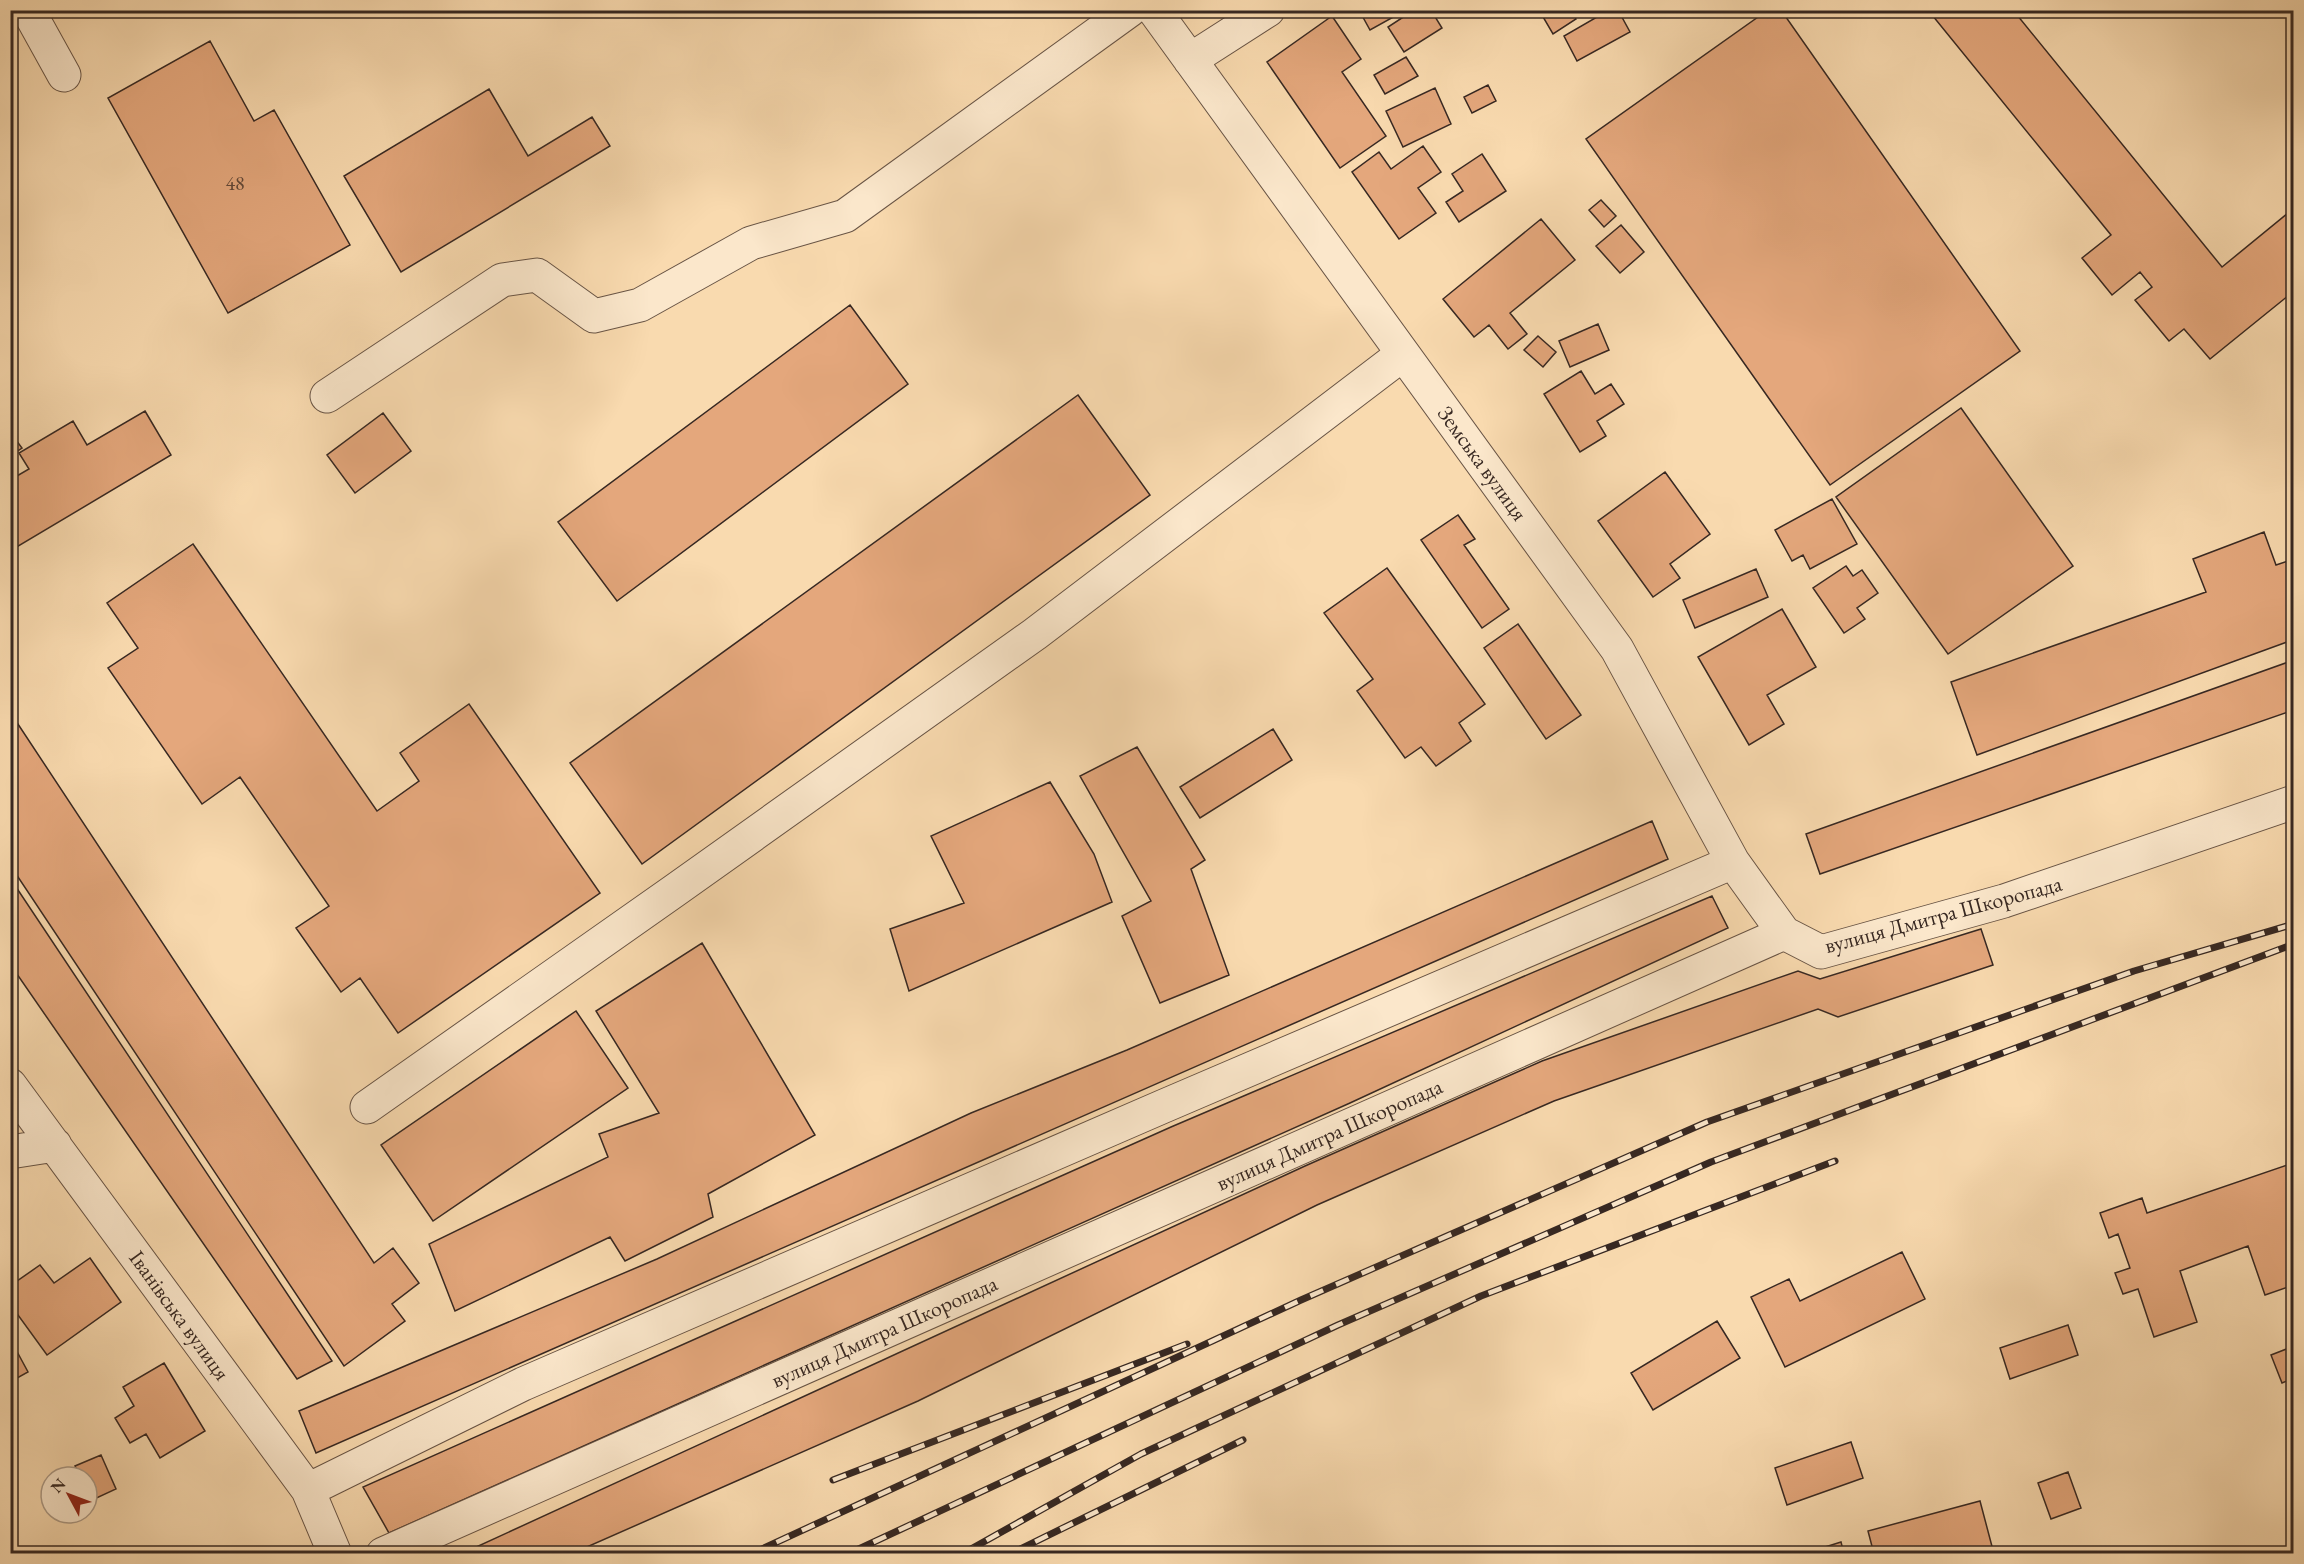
<svg xmlns="http://www.w3.org/2000/svg" width="2304" height="1564" viewBox="0 0 2304 1564" font-family="'EB Garamond',serif">
	<style>
		.building { fill: #e4a77c; stroke: #372822; stroke-width: 1.5 }
		.lines { fill: none; stroke-linecap: round; stroke-linejoin: round }
		.minor-casing { stroke: #685445; stroke-width: 35 }
		.minor { stroke: #fbe7cb; stroke-width: 33 }
		.rail-casing { stroke: #372822; stroke-width: 7 }
		.rail { stroke: #fbe7cb; stroke-width: 4.5; stroke-dasharray: 14; stroke-linecap: butt }
		.labels { text-anchor: middle; stroke-width: 5; stroke-linejoin: round; paint-order: stroke }
		.number-label { font-size: 20px; fill: #624838 }
		.street-label { font-size: 22px; fill: #372822; stroke: #fbe7cb }
	</style>
	<rect width="100%" height="100%" fill="#f9daaf"/>
	<filter id="stains"><feTurbulence type="fractalNoise" baseFrequency=".00333" numOctaves="4"/><feColorMatrix values="0 0 0 0 .2 0 0 0 0 .09 0 0 0 0 .02 0 0 0 .5 -.17"/></filter>
	<radialGradient id="worn" r=".72"><stop offset=".6" stop-color="#630" stop-opacity="0"/><stop offset="1" stop-color="#630" stop-opacity=".3"/></radialGradient>
	<path class="building" d="M1359,10H1406L1370,30Z
		M1414,10H1431L1442,28L1404,52L1388,27Z
		M1539,10H1571L1576,19L1553,34Z
		M1609,10H1618L1630,32L1577,61L1564,36Z
		M1768,10H1781L2020,351L1830,485L1586,139Z
		M1928,10H2013L2222,267L2293,209L2294,291L2210,359L2184,329L2169,341L2135,300L2152,287L2140,272L2112,295L2082,258L2111,235Z
		M1332,16L1361,59L1342,72L1386,136L1340,168L1267,62Z
		M210,41L254,121L274,110L350,245L228,313L108,98Z
		M1406,57L1418,76L1385,94L1374,75Z
		M1488,85L1496,101L1472,113L1464,97Z
		M1435,88L1451,124L1403,147L1386,111Z
		M489,89L528,156L592,117L610,146L401,272L344,176Z
		M1423,146L1441,172L1418,188L1436,213L1399,239L1352,172L1379,152L1391,169Z
		M1482,154L1506,191L1459,222L1446,202L1463,191L1452,174Z
		M1601,200L1616,216L1604,227L1589,210Z
		M1541,219L1575,260L1510,313L1527,334L1508,349L1489,325L1474,337L1443,299Z
		M1621,225L1644,252L1620,273L1596,246Z
		M850,305L908,384L617,601L558,522Z
		M1598,324L1609,350L1570,367L1559,341Z
		M1538,336L1556,352L1543,367L1524,350Z
		M1581,371L1595,394L1611,384L1624,404L1597,421L1606,436L1580,452L1544,394Z
		M1078,395L1150,495L642,864L570,763Z
		M1961,408L2073,566L1948,654L1836,497Z
		M145,411L171,455L10,551V480L29,469L19,453L73,421L87,445Z
		M383,413L411,451L355,493L327,455Z
		M10,432L22,448L10,456Z
		M1665,472L1710,534L1670,564L1680,578L1653,597L1598,521Z
		M1832,499L1857,544L1810,569L1803,555L1792,561L1775,530Z
		M1458,515L1475,539L1464,545L1509,609L1482,628L1421,540Z
		M2264,532L2276,565L2294,559V650L2291,651L2287,642L1977,755L1951,682L2206,592L2193,559Z
		M193,544L377,811L419,781L400,753L469,704L600,893L398,1033L360,978L341,992L296,928L329,906L240,777L202,804L108,668L138,648L107,603Z
		M1846,566L1853,576L1862,570L1878,593L1857,608L1865,619L1844,633L1813,588Z
		M1387,568L1485,704L1459,723L1471,741L1436,766L1421,747L1405,758L1357,691L1373,679L1324,613Z
		M1756,569L1768,597L1695,628L1683,600Z
		M1782,609L1816,667L1767,695L1784,724L1749,745L1698,657Z
		M1518,624L1581,715L1546,739L1484,648Z
		M2294,660V710L1820,874L1806,834Z
		M10,712L374,1263L393,1248L419,1283L392,1304L405,1321L344,1366L10,865Z
		M1273,729L1292,760L1200,818L1180,787Z
		M1137,747L1205,860L1191,869L1229,975L1160,1003L1122,916L1151,901L1080,776Z
		M1050,782L1094,854L1112,902L909,991L890,929L964,903L931,836Z
		M1652,821L1668,859L316,1453L299,1411L657,1259L971,1113L1127,1050Z
		M10,878L332,1361L297,1379L10,964Z
		M1712,896L1728,928L1350,1103L389,1533L363,1487L1171,1127Z
		M1981,929L1993,965L1838,1017L1818,1009L1554,1101L1317,1205L918,1401L571,1554H461L1305,1166L1542,1061L1798,971L1820,979Z
		M702,943L815,1135L708,1194L713,1217L625,1261L610,1237L455,1311L429,1244L608,1157L599,1134L659,1113L596,1011Z
		M576,1011L628,1088L433,1221L381,1145Z
		M2290,1164L2294,1175V1285L2265,1295L2248,1246L2180,1271L2197,1322L2154,1337L2138,1289L2123,1294L2115,1273L2130,1268L2118,1234L2109,1238L2100,1213L2142,1198L2147,1213Z
		M1902,1252L1925,1299L1785,1367L1751,1297L1789,1279L1800,1301Z
		M90,1258L121,1302L47,1355L10,1304V1286L40,1265L54,1283Z
		M1717,1321L1740,1358L1653,1410L1631,1373Z
		M2068,1325L2078,1355L2010,1379L2000,1348Z
		M14,1346L28,1372L10,1382V1348Z
		M2294,1346V1378L2282,1383L2271,1355Z
		M164,1363L205,1431L160,1458L146,1434L130,1443L115,1418L134,1406L123,1387Z
		M1851,1442L1863,1478L1787,1505L1775,1468Z
		M101,1455L116,1489L90,1501L87,1493V1477H80L75,1466Z
		M2068,1472L2081,1508L2051,1519L2038,1483Z
		M1980,1501L1994,1554H1874L1868,1531Z
		M1841,1542L1844,1554H1803Z"/>
	<g class="lines">
		<g class="minor-casing">
			<path id="minor" d="M28,10L64,75
				M1154,10L1617,649L1733,862L1784,933
				M1190,60L1268,10
				M327,396L502,280L537,275L594,316L640,305L751,243L845,216L1130,10
				M10,1085L308,1490L335,1554
				M367,1107L674,891L1035,634L1403,354
				M10,1152L55,1145
				M308,1490L523,1384L1164,1106L1733,862
				M383,1554L1784,933L1821,952L2004,901L2294,802"/>
		</g>
		<use href="#minor" class="minor"/>
		<g class="rail-casing">
			<path id="rail" d="M833,1480L1187,1344
				M751,1554L1301,1300L1707,1122L2134,971L2294,924
				M848,1554L1338,1325L1711,1162L2294,944
				M962,1554L1141,1454L1481,1296L1835,1161
				M1010,1554L1243,1440"/>
		</g>
		<use href="#rail" class="rail"/>
	</g>
	<g class="labels">
		<g class="number-label">
			<text x="235" y="190">48</text>
		</g>
		<g class="street-label">
			<text transform="translate(1483 463) rotate(54)" y="8">Земська вулиця</text>
			<text transform="translate(1943 914) rotate(-15)" y="8">вулиця Дмитра Шкоропада</text>
			<text transform="translate(1329 1134) rotate(-24)" y="8">вулиця Дмитра Шкоропада</text>
			<text transform="translate(180 1315) rotate(54)" y="8">Іванівська вулиця</text>
			<text transform="translate(884 1331) rotate(-24)" y="8">вулиця Дмитра Шкоропада</text>
		</g>
	</g>
	<rect width="2304" height="1564" fill="none" stroke="#f9daaf" stroke-width="36"/>
	<rect x="12" y="12" width="2280" height="1540" fill="none" stroke="#372822" stroke-width="3"/>
	<rect x="18" y="18" width="2268" height="1528" fill="none" stroke="#372822" stroke-width="1.5"/>
	<g transform="translate(69 1495) rotate(311)"><circle r="28" fill="#fbe7cb" stroke="#ad9b87" stroke-width="1.5"/>
	<path d="M0-4.5L10 22L0 15L-10 22Z" fill="#8f2418"/>
	<text y="-9" font-size="16" font-weight="bold" text-anchor="middle" fill="#372822">N</text>
	</g>
	<rect width="100%" height="100%" filter="url(#stains)"/>
	<rect width="100%" height="100%" fill="url(#worn)"/>
</svg>
